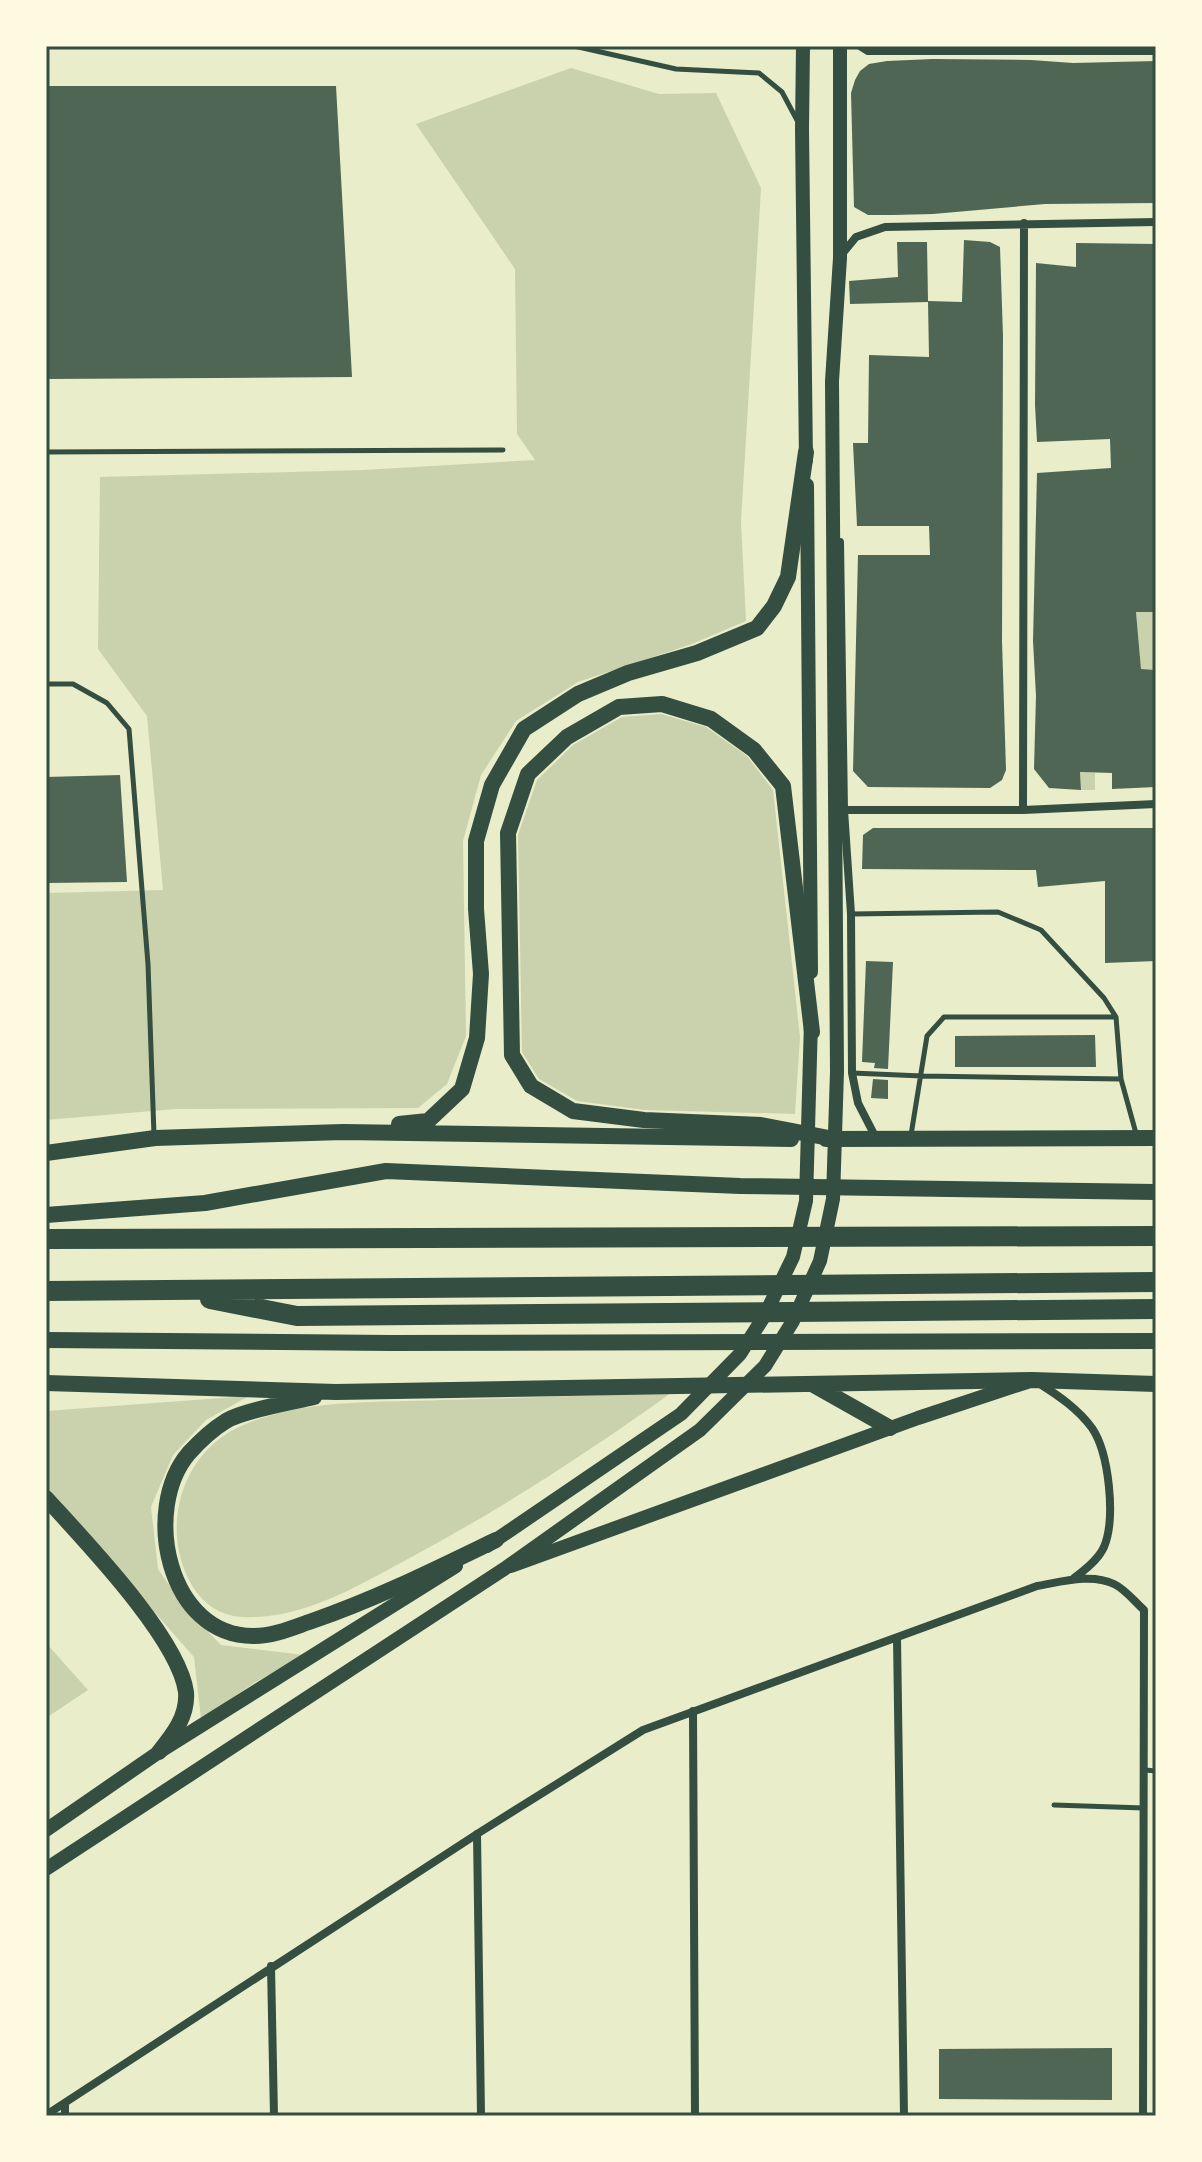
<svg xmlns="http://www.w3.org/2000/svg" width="1202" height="2162" viewBox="0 0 1202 2162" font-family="Lato,sans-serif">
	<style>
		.green { fill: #cad2ad }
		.building { fill: #4f6655 }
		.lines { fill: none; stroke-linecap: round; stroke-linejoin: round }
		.service { stroke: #344e41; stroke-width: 5 }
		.minor { stroke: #344e41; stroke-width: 8 }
		.tertiary { stroke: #344e41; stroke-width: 14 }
		.secondary { stroke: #344e41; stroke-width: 14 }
		.primary { stroke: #344e41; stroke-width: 16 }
		.motorway { stroke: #344e41; stroke-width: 20 }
		.neatline { fill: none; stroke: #344e41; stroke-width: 3 }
	</style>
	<rect width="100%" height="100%" fill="#e9edc9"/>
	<path class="green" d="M571,68L659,94L716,93L761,188L741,522L746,621L692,644L578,682L516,721L481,775L463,841L466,1036L447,1084L418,1108L176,1109L46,1120V893L163,890L147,716L98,649L100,477L363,470L535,460L517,434L515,269L416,124Z
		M1136,612H1156V670L1141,669Z
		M661,714L706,727L747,756L773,790L800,1037L795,1114L645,1110L577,1101L539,1079L522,1052L518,835L537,780L573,745L622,717Z
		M1080,772L1095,773V790H1081Z
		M671,1393C586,1454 498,1511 406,1560C356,1587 301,1620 242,1617C219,1615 205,1605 193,1587C159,1532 180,1454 239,1427C302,1398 374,1403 442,1400C518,1398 595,1395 671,1393Z
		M249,1396L206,1420L173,1455L151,1507L158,1569L185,1608L221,1645L304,1655L254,1683L201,1719L194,1657L46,1489V1411Z
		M46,1643L88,1690L46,1718Z"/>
	<path class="building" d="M933,59L1031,60L1073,63L1156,61V203L1045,204L933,214L893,215H868L854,207L851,93L855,80L860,71L869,64L887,61Z
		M46,86H336L352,377L46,379Z
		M964,240L990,242L1000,247L1003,336L1002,641L1006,770L1002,780L990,788L868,787L853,771L858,555H930L929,526H857L853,443H868L869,355L929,357L928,302L850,304L849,281L898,277L897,242H927L928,301L962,302Z
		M1076,243L1156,244V612H1136L1141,669L1156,670V787L1112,789V773L1080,772L1081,790L1049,788L1034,769L1036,696L1033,641L1037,473L1111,468L1110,439L1037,442L1035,405L1036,263L1076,267Z
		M120,775L127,882L46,883V777Z
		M873,828H1156V961L1105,963V881L1038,887L1036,870L862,869L863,835Z
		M866,961L893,962L888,1069L874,1068L875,1063L862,1062Z
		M1095,1035L1096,1067H955V1036Z
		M873,1079L888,1080V1099L871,1098Z
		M1112,2048V2100L939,2099V2049Z"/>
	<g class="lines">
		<path class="service" d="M574,46L676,69L759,73L782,92L798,122
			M46,452L503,450
			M46,684H73L107,703L129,729L148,964L154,1135
			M851,914L998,912L1041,930L1104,998L1116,1017L1121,1079L1137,1137
			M852,1073L922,1076L1121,1079
			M911,1135L927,1036L944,1017H1115
			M1145,1770L1156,1771
			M1054,1805L1144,1808"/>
		<path class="minor" d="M860,46L868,51H1156
			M842,254L856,237L885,227L1156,222
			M840,542L844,810L851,914L852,1073L858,1103L876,1138
			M844,810H1023L1156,804
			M1023,810L1024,223
			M1040,1384C1059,1396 1078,1409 1092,1428C1109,1453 1116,1518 1104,1547C1098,1560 1085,1570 1074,1578
			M897,1638L904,2116
			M693,1711L695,2116
			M477,1834L481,2116
			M271,1966L274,2116
			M65,2104V2116
			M46,2115L477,1834L643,1730L1037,1586C1061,1582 1091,1573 1114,1584C1125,1589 1135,1602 1144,1610L1143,2116"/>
		<path class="tertiary" d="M511,1566L918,1418L1027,1382"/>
		<path class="secondary" d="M803,46L802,129L806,460
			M807,485L811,972
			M487,1546L681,1414L740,1354L765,1315L793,1257L806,1201L811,1021
			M46,1830L159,1752L456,1566
			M46,1869L507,1567L700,1430L765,1366L793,1321L820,1261L833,1199L837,1071L832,381L840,258V46"/>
		<path class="primary" d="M812,1032L783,786L754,750L711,719L662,704L619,707L567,737L528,774L508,833L512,1055L531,1086L573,1111L644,1120L761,1125L834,1139
			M399,1124L428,1121L462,1089L477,1038L481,974L476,909V841L492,785L524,729L578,694L628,673L697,653L757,628L774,606L788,577L806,452
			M826,1139L1156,1138
			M46,1153L155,1138L343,1132L791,1139
			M46,1215L205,1203L386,1171L740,1186L1156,1192
			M46,1340L391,1343L1156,1341
			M46,1383L336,1392L1032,1380L1156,1384
			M812,1384L890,1428
			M314,1397C293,1402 241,1411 226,1421C213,1429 199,1442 189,1453C141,1509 168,1637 254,1636C274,1636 294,1627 312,1621C376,1599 436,1569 496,1540
			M46,1498C83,1539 179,1638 186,1692C188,1716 173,1735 159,1752"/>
		<path class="motorway" d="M46,1239L1156,1236
			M46,1291L1156,1282
			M210,1299L297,1316L1156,1309"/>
	</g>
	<rect width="1202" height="2162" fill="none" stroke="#fefae0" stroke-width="96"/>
	<rect x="48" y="48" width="1106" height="2066" class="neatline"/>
</svg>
